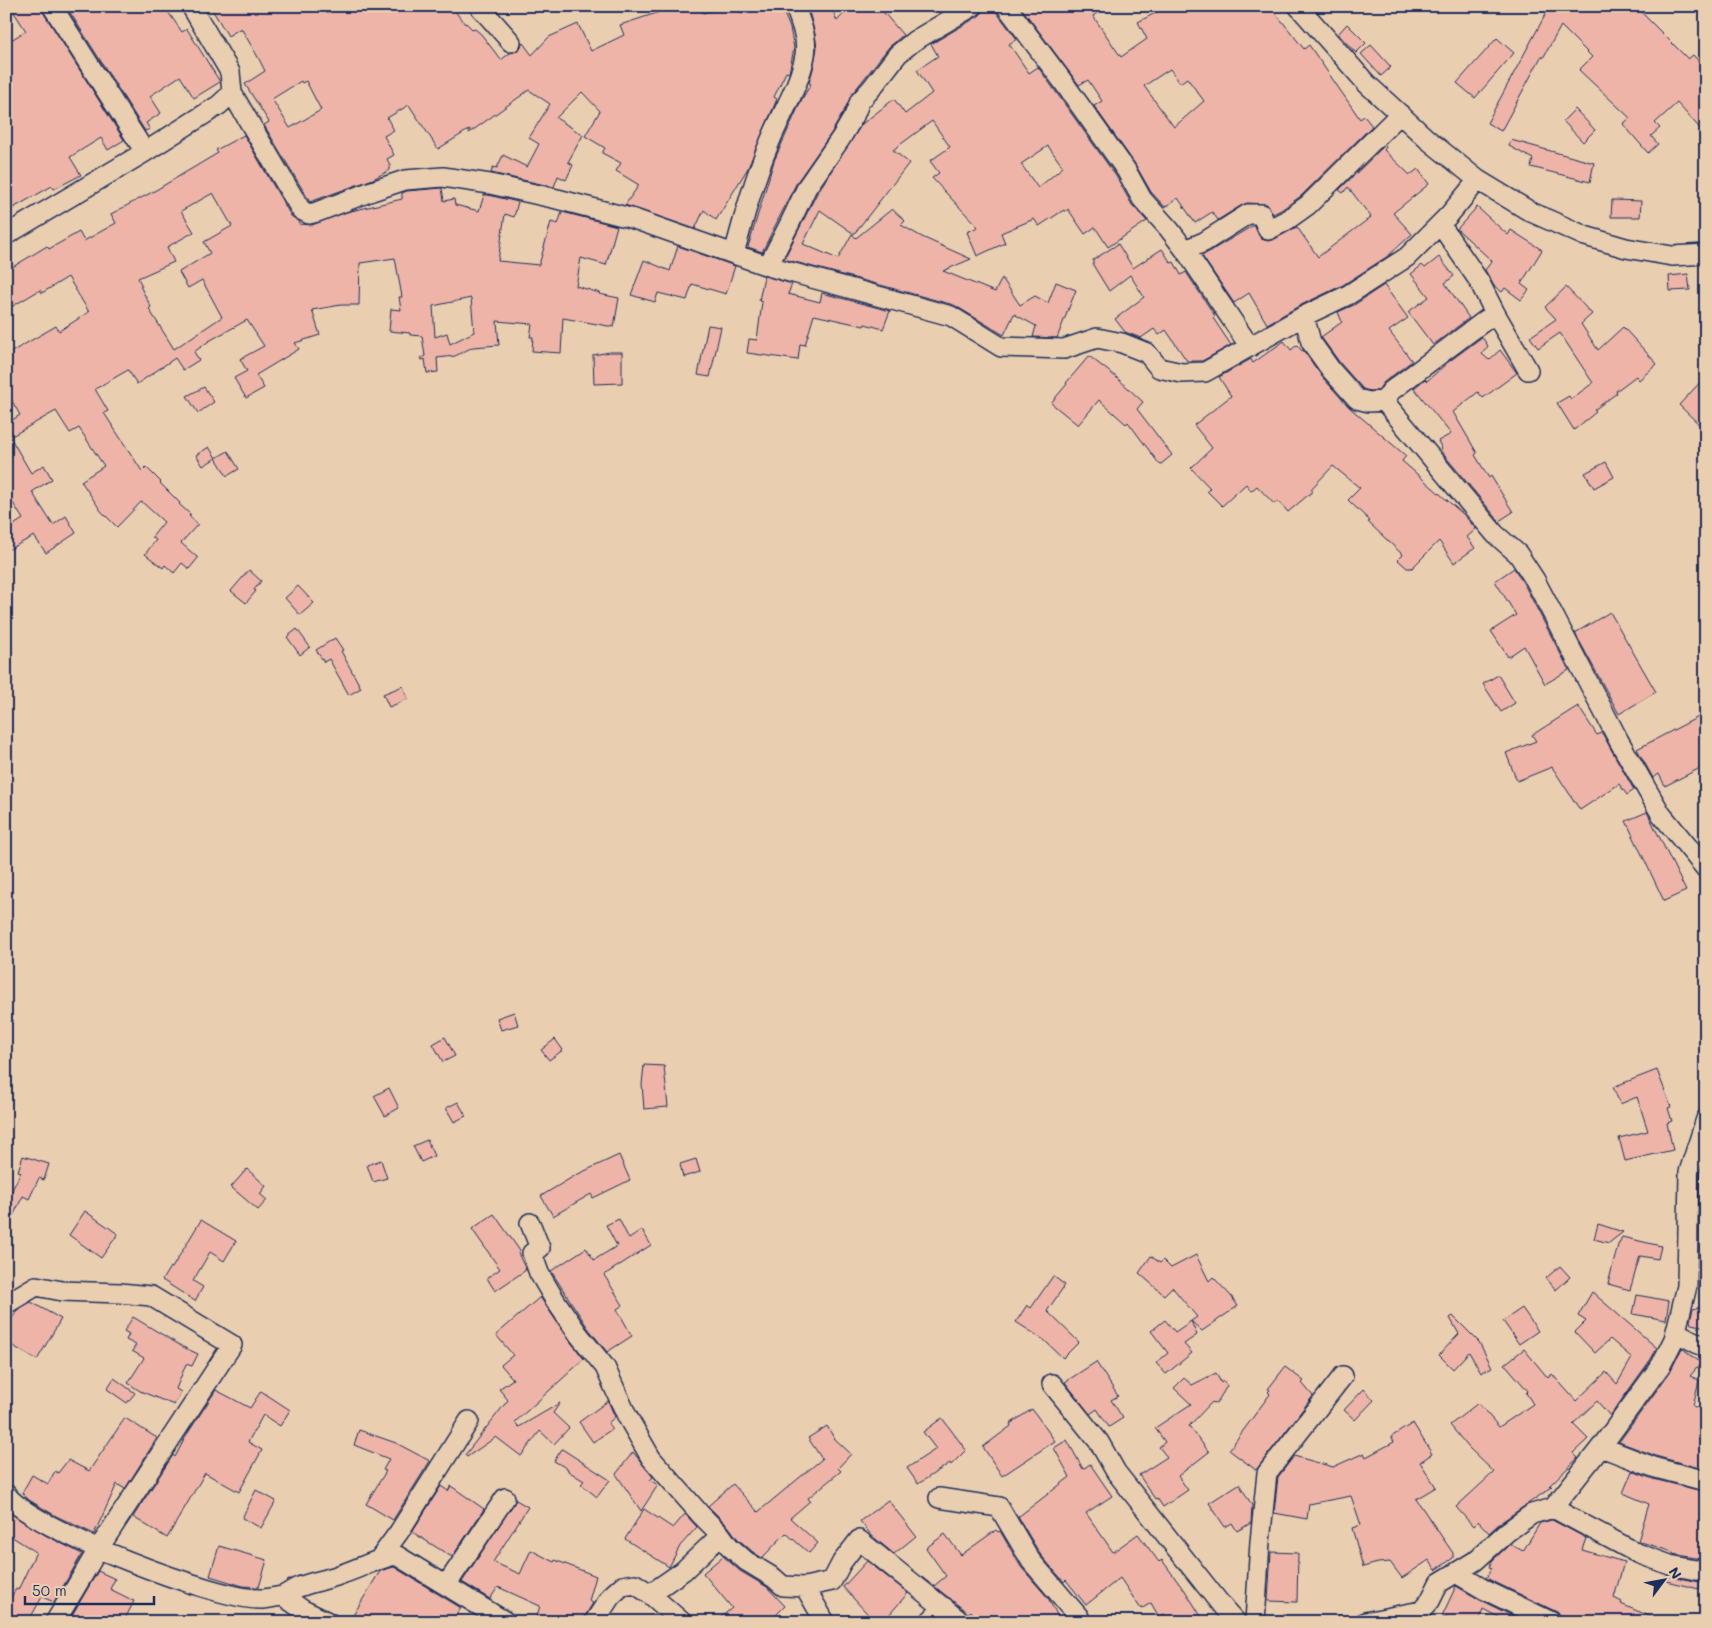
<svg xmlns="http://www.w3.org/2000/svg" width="1712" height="1628" viewBox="0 0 1712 1628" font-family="Mali,sans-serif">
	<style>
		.building { fill: #eeb4a7; stroke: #1b2f5e; fill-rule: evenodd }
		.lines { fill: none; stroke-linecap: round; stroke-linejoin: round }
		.minor-casing { stroke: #1b2f5e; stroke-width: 22 }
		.minor { stroke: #e9ceb0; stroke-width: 19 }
	</style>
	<rect width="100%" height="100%" fill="#e9ceb0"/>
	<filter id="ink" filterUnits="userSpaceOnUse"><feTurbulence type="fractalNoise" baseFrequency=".02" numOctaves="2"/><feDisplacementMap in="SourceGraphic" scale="10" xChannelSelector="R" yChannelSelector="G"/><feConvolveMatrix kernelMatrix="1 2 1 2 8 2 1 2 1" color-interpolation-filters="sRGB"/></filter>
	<g filter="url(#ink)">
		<path class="building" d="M10,6H41L43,12L124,140L108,150L101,138L70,157L81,175L54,189L52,186L6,212V43L26,31Z
			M66,6H164L182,32L187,29L220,82L194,98L180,76L150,96L161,113L146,123L150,129L145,131Z
			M210,6H451L465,24L466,23L473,30L475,29L481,34L501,60L510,53L518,51L523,43L532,55L549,37L578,24L591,51L624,35L620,25L678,6H700L703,13L728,6H737L740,13L764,6H781L790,28L794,48L789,73L786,72L774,97L777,99L748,168L716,220L704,210L695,229L625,205L639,185L616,171L621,163L602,153L605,148L585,136L600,111L582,92L556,118L583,135L568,162L573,165L566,180L558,176L554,187L491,173L493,167L497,168L503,155L527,167L539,144L529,138L550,104L529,90L469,133L470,129L438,149L409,105L387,118L394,130L384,136L394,155L387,159L390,165V170L373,179L310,202L264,125L269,122L245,84L265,71L259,59L241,28L228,36ZM301,81L302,83L306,81L321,110L290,128L272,99Z
			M812,6H831L837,21L851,6H878L903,35L889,47L852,94L844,111L832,132L797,182L762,252L748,247L774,161L802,99L811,84L809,83L813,69L817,48L815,34L808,8Z
			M984,6H995L997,13L1017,39L1009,44L1029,73L1038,67L1116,176L1132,205L1147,221L1108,247L1095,227L1085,234L1068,209L1065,212L1064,210L1039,226L1034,219L1001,233L1005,243L977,256L967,232L978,227L932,178L939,173L930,161L950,147L932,121L893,150L909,163L854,234L820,210L803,244L838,259L852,234L856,238L892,209L905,221L901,225L922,237L971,259L943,271L995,292L1002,278L1020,305L1035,296L1048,303L1056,282L1076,290L1057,338L1033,337L1036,326L1014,314L1004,335L954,305L784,259L817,193L862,124L894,99L905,114L932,93L917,70L938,56L931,44L979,16L983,12ZM1048,146L1063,167L1038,188L1021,164Z
			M1020,6H1107L1093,16L1121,57L1147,39L1138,22L1159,11L1156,6H1270L1304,49L1309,45L1360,119L1364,116L1372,126L1301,196L1281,210L1273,214L1267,204L1247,203L1242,205L1218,220L1212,212L1195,223L1178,198L1165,207L1151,192L1135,164L1094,106L1102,101L1088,80L1079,85ZM1170,69L1180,83L1187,78L1204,101L1174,127L1144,86Z
			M1550,6H1635L1688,59L1693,55L1706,69V135L1677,103L1655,123L1660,128L1651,136L1658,144L1648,153L1623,124L1630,118L1579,70L1592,57L1561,26L1543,58L1541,57L1501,131L1487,123Z
			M1347,24L1366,43L1356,53L1338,34Z
			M1497,38L1514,53L1475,98L1457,83Z
			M1371,45L1391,67L1381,76L1361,54Z
			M1575,109L1595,130L1583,142L1563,121Z
			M244,135L291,216L300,222L299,224L312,225L347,212L402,199V193L407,191L442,188L444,201L454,199L455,205L479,211L484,195H488L518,202L514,217L505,214L498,261L539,265L551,222L558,224L562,212L617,226L606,265L581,258L576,286L600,293L599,294L619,298L614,327L563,318L561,353L532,351L533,337H530L532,324L497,321L499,345L473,347L455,356L437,358L438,372L427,373L425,359L422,360L421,358L425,356L422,336L410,335V333L389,331L391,309L401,310L399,297H402L395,258L360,263L359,305H341L312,310L320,335L295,343L299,349L256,375L264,388L246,398L234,378L247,371L240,359L264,346L247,320L209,341L194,352L199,360L183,370L175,358L137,384L128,370L95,389L108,411L104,413L142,471L146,467L161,482L160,483L180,503L179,504L191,515L189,516L198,524L181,543L198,558L189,569L182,563L174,573L165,565L163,568L145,554L156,540L152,537L164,522L143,503L141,502L117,527L101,511L81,481L104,466L79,428L70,433L56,411L10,437L31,473L44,465L52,479L32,492L53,525L66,516L76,533L46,553L34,536L6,551V530L23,519L6,492V424L20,415L6,391V355L56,326L59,331L89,312L68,277L42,293L40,290L6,310V271L47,246L49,249L79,232L84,241L116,223L111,214L156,190L218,153L216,150ZM213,193L232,226L204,242L210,253L179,272L188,288L202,280L222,317L174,349L149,309L151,307L140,286H142L138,278L174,262L167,247L194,232L181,211ZM471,298L474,332L450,344L447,333L435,337L433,306Z
			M1511,140L1594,163L1590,182L1531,167L1533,159L1509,146Z
			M1385,145L1386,147L1384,150L1410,175L1418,169L1429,184L1393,213L1412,234L1388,256L1343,285L1299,306L1267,324L1249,293L1234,303L1202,256L1254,225L1261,239L1268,241L1273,240L1297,227L1318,257L1371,217L1348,187L1343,193L1339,190Z
			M1612,200L1641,201L1640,217H1611Z
			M1477,207L1508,235L1511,230L1542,250L1521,284L1529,290L1521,300L1505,288L1502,292L1494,286L1485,270L1492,261L1457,229Z
			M1118,244L1133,268L1162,249L1171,263L1174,262L1181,275L1186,272L1215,316L1213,318L1231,345L1202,361H1187L1166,330L1159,335L1154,329L1141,338L1125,332L1115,319L1144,297L1130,275L1109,291L1093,265V260Z
			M678,246L735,266L726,294L692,284L687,300L658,293L655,302L631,295L644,260L670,271Z
			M1439,257L1454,276L1445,283L1469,318L1433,345L1408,312L1429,297L1411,274L1422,265L1425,268Z
			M1688,274L1690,290L1670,291L1669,276Z
			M764,276L792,284L788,294L820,302L822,293L890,311L883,329L865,324L864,326L814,315L805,345L800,344L798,360L747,353L749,339L757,340L762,302L759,301Z
			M1384,285L1408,318L1389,331L1412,361L1384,382L1378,390L1370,391L1363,389L1340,363L1321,337L1342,322L1338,312L1354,305Z
			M1566,287L1592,314L1581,324L1598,350L1623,327L1657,364L1639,380L1636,376L1616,391L1617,393L1594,410L1596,412L1574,430L1557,403L1569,396L1571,399L1593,383L1560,333L1538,348L1530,337L1556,319L1545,307Z
			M708,325L721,327L710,377L698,375Z
			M1482,337L1488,346L1482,354L1489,360L1500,350L1517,373L1483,398L1478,392L1453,412L1477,453L1475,455L1489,478L1491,476L1513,512L1499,521L1440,450L1442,449L1438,441L1451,434L1414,388L1425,379L1427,381L1447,363Z
			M1284,341L1291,350L1297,345L1302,351L1303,350L1323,378L1349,407L1406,456L1402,461L1463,514L1476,529L1467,537L1475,548L1454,563L1439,541L1412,568H1407L1398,560L1403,555L1368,522L1370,521L1348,500L1360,488L1333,466L1311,489L1313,491L1288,512L1278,501L1274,504L1257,486L1251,491L1246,484L1222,506L1207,491L1210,488L1191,468L1212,448L1194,425L1231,396L1219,377L1251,359L1253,363Z
			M610,352H622V383L594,384L593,355Z
			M1089,356L1116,377L1143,402L1137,409L1172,455L1160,465L1128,422L1126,424L1099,400L1078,425L1051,403L1067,384L1066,383Z
			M1706,376V431L1679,405Z
			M204,387L214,402L198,413L187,396Z
			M209,447L216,458L203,466L196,455Z
			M228,451L239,469L227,476L216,458Z
			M1606,462L1614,477L1594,488L1585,473Z
			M1514,568L1525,586L1569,670L1545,684L1524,646L1508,657L1491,631L1516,615L1495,581Z
			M249,570L261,581L254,590L256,591L246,603L231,591Z
			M298,586L314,603L300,615L285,598Z
			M1610,612L1656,692L1619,714L1575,633Z
			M297,629L310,647L300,655L287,637Z
			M335,638L343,650L341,651L361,688L349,695L329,659L324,662L316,650Z
			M1498,675L1515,703L1501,712L1483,684Z
			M403,686L408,699L389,707L383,694Z
			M1578,706L1597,735L1602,733L1634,790L1627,795L1619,784L1580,810L1552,767L1517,781L1506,753L1536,741L1532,735Z
			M1706,713V765L1665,786L1659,774L1653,778L1637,749Z
			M1647,812L1686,891L1664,901L1626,821Z
			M514,1012L518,1025L501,1030L497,1018Z
			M445,1037L455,1056L443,1062L433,1044Z
			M555,1039L563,1050L549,1060L541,1050Z
			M644,1065L664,1066L668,1107L644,1109L642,1084Z
			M1657,1070L1671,1107L1668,1108L1672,1121L1667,1123L1673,1150L1625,1161L1619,1138L1648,1131L1637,1097L1620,1104L1613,1087Z
			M389,1088L399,1108L385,1116L374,1096Z
			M458,1102L466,1116L454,1122L446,1108Z
			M427,1140L434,1156L421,1162L413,1146Z
			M619,1155L630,1180L593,1198L591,1194L553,1216L541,1196L576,1175Z
			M23,1156L49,1164L44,1180L39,1178L29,1199L23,1196L9,1224L6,1223V1207L13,1188L21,1172L18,1171Z
			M696,1159L700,1172L683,1177L680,1164Z
			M381,1160L387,1178L373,1182L367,1165Z
			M247,1169L266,1186L260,1194L267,1200L258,1210L231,1187Z
			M85,1211L118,1234L101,1258L69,1235Z
			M494,1214L520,1251L518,1253L526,1270L495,1291L487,1278L500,1269L472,1229Z
			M619,1219L629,1239L642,1230L651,1245L604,1275L623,1305L617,1309L632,1336L607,1352L588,1328L551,1271L586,1248L594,1260L617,1246L606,1225Z
			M201,1220L236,1241L224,1261L210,1252L193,1281L203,1287L195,1301L162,1280L170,1267L172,1268Z
			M1598,1224L1623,1232L1609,1243L1594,1239Z
			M1622,1237L1661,1246L1658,1259L1640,1256L1630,1290L1608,1284L1618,1245Z
			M1196,1255L1209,1281L1213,1277L1231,1296L1238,1306L1202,1331L1191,1321L1197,1335L1184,1344L1192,1353L1166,1374L1156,1363L1168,1353L1151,1331L1165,1320L1175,1332L1197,1317L1172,1287L1164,1295L1139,1273L1151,1256L1160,1263L1163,1260L1171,1268Z
			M1560,1266L1570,1277L1556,1290L1546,1278Z
			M1053,1276L1065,1285L1047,1311L1079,1342L1063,1358L1044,1340L1016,1322L1027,1305L1031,1308Z
			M1592,1292L1657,1348L1651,1359L1610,1416L1597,1401L1573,1424L1588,1439L1573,1453L1578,1458L1550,1485L1552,1487L1500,1523L1489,1533L1478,1521L1473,1526L1456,1507L1494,1472L1469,1448L1450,1425L1478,1403L1499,1427L1533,1404L1526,1393L1528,1391L1505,1364L1524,1349L1548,1378L1552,1374L1576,1401L1606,1372L1617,1384L1632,1358L1610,1339L1595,1353L1575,1332L1586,1321L1578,1316Z
			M1637,1295L1669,1301L1666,1320L1633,1314Z
			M540,1297L570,1341L584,1359L515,1422L519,1427L560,1403L553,1413L569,1428L554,1444L540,1431L521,1456L496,1437L467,1457L465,1455L508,1400L499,1389L513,1379L501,1365L513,1355L496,1335Z
			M31,1302L61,1319L37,1360L6,1342V1330L17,1310Z
			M1701,1307L1706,1325V1327L1691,1324L1690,1321L1693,1309Z
			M1522,1308L1538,1331L1519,1344L1503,1321Z
			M1453,1316L1479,1342L1492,1367L1481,1373L1469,1352L1453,1369L1439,1355L1459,1334L1450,1318Z
			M133,1317L183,1347L198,1354L192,1366L186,1364L176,1389L181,1392L174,1405L140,1391L128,1383L144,1358L132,1351L136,1345L126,1340L129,1334L124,1331Z
			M1682,1348L1701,1363L1690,1376L1699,1380L1693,1406L1706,1411V1433L1700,1450L1706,1452L1703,1469L1659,1457L1619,1442L1670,1372Z
			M1096,1362L1118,1396L1111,1400L1123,1418L1109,1427L1097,1409L1090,1414L1065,1382Z
			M1285,1367L1304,1381L1302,1383L1313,1396L1256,1470L1229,1450L1270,1394L1268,1392L1270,1390L1268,1389Z
			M1216,1373L1221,1383L1223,1381L1227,1386L1216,1404L1212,1402L1189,1426L1209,1452L1178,1476L1188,1490L1163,1507L1157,1498L1155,1499L1139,1475L1167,1457L1159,1447L1165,1442L1155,1428L1191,1404L1174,1388L1184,1378L1192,1385Z
			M114,1378L135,1393L127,1403L107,1389Z
			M1364,1389L1374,1400L1355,1420L1344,1410Z
			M216,1390L250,1408L261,1391L290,1410L280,1426L263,1415L248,1442L262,1450L239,1492L205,1473L167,1538L133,1517L173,1455L175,1457L186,1436Z
			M608,1401L615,1417L608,1423L612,1429L593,1442L579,1422Z
			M1032,1409L1055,1441L1002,1476L983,1447L1011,1426L1010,1424Z
			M125,1418L157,1438L125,1489L117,1484L94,1534L56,1516L29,1500L22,1493L32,1475L48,1484L55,1471L58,1473L68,1460L89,1471Z
			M942,1418L966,1450L951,1465L950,1463L918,1484L907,1468L936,1449L923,1432Z
			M1413,1423L1432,1454L1420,1462L1436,1487L1416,1499L1453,1553V1558L1436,1570L1429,1560L1402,1578L1390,1562L1378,1563L1363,1567L1352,1528L1361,1525L1351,1496L1309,1504L1307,1519L1274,1513L1278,1477L1294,1456L1333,1467L1364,1453L1366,1457L1394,1442L1391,1437Z
			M827,1426L834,1438L851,1454L838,1468L841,1471L808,1498L810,1501L790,1518L818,1543L809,1553L786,1533L762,1558L753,1552L737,1538L729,1527L708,1506L733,1484L758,1512L822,1459L808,1438Z
			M359,1430L396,1443L430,1461L393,1520L366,1504L386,1471L383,1470L389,1459L354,1445Z
			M1067,1440L1083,1469L1090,1464L1112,1496L1086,1513L1113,1552L1138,1534L1159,1562L1162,1560L1183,1589H1184L1201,1616L1192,1622H1169L1164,1614L1159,1617L1151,1603L1141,1609L1120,1578L1086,1605L1066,1580L1064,1582L1040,1554L1018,1517L1070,1477L1054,1448Z
			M562,1449L610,1480L597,1497L581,1484L584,1481L568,1471V1469L554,1461Z
			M633,1452L653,1477L650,1480L658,1485L641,1511L616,1474Z
			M1632,1471L1653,1479L1706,1492V1560L1673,1554V1552L1638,1541L1649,1504L1623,1493Z
			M1239,1484L1252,1505L1251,1523L1237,1531L1232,1523L1225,1527L1209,1503Z
			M441,1486L448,1491L451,1486L484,1509L452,1557L412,1532Z
			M256,1490L276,1501L261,1528L242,1518Z
			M516,1500L528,1507L493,1562L520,1574L531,1550L554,1562L555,1560L596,1576L589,1601L593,1603L585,1616L583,1622H535L540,1606L498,1587L490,1599L462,1582Z
			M888,1500L916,1536L894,1554L871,1535L860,1521Z
			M644,1509L673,1528L685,1514L697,1527L680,1546L669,1567L625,1539Z
			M11,1513L45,1535L82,1554L54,1602L42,1597L28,1622H6V1606L16,1589L18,1590L36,1552L6,1533V1520Z
			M1552,1520L1586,1538L1582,1550L1624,1562L1614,1598L1622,1602L1621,1604L1663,1622H1563L1562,1616L1557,1612L1486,1578L1492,1568L1489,1567L1492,1561L1510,1544L1523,1551L1540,1523Z
			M996,1530L998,1532L1000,1531L1021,1567L1048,1598L1061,1622H978L971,1611L968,1613L934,1586L946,1576L926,1548L945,1534L961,1555Z
			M219,1546L267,1560L259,1587L243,1586L210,1576Z
			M1271,1552L1298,1553L1297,1602L1268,1601Z
			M723,1556L740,1571L767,1587L785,1606L769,1622H715L732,1608L703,1573Z
			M867,1561L908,1593L883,1622H875L843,1587Z
			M394,1567L461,1608L452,1622H349L380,1571Z
			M98,1571L115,1579L110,1589L134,1601L124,1621L113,1616L111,1622H68Z
			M1667,1576L1700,1582L1699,1589L1666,1581Z
			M1456,1586L1480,1600L1525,1622H1508L1483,1609L1478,1622H1454L1442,1616Z"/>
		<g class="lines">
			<g class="minor-casing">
				<path id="minor" d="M52,6L145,152
					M191,6L230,72L232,93L301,210L309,214L317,212L372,191L405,180L443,177L490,184L557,199L634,219L768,266L951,316L1001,347L1064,349L1097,338L1122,343L1147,353L1159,368L1182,373L1205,372L1304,316L1348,295L1407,257L1449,215L1478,180
					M479,6L511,42
					M1006,6L1061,79L1126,170L1142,199L1169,229L1185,250L1250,347
					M1298,6L1367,84L1427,139L1478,180L1531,212L1585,236L1626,248L1672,256L1706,254
					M1440,224L1479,281L1495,313L1528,370
					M6,235L145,152L219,105L232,93
					M1185,250L1204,242L1248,214H1261L1268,230L1287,220L1308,205L1400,114
					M734,254C744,217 754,179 769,144C780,116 800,85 805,55C808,38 800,22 795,6
					M768,266L790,223L807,187L841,138L854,116L860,101L871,89L898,54L914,41L973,6
					M1304,316L1311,342L1331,370L1357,399L1369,402L1384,401L1391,391L1495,313
					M1384,401L1495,534L1518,554L1535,580L1619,741L1661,814L1706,869
					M530,1223L540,1248L532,1253L539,1273L555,1300L579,1335L605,1367L627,1416L651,1458L701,1515L721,1535L729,1546L746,1561L774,1578L783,1586L805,1587L832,1581L842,1562L859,1540L961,1622
					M6,1304L36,1286L62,1291L120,1293L151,1296L232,1345L99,1548L55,1622
					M1676,1332L1706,1348
					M1052,1384L1099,1442L1116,1472L1226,1611L1236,1622
					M1601,1447L1656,1468L1706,1481
					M6,1494C30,1529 221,1602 263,1599C269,1598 277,1597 282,1596C288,1594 293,1589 299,1587C312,1582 326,1580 339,1575C358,1569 376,1559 396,1555L506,1622
					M939,1498L999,1507L1031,1561L1079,1617L1081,1622
					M1553,1508L1637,1553L1670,1565L1706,1572
					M380,1558L399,1532L469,1421
					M1456,1573L1485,1590L1552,1622
					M447,1584L505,1498
					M805,1587L825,1622
					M650,1594L682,1622
					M283,1596L303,1610L328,1622
					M594,1622L611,1596L622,1586L635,1584L650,1594L683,1571L721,1535
					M929,1622L944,1607
					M1255,1622L1260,1542L1267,1473L1343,1376
					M1365,1622L1421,1611L1430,1601L1439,1583L1475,1561L1507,1532L1532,1514L1553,1508L1601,1447L1661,1365L1674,1339L1687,1286L1689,1172L1706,1119"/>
			</g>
			<use href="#minor" class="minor"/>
		</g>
	</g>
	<rect width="1712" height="1628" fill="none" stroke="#e9ceb0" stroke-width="25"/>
	<rect x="12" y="12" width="1687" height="1603" fill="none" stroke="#1b2f5e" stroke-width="2" filter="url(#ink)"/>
	<g transform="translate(1664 1580) rotate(58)" stroke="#e9ceb0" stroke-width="4" paint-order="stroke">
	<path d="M0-4L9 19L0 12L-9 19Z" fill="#1b2f5e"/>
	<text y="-8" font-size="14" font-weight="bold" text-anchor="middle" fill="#1b2f5e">N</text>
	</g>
	<path d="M25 1596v8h129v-8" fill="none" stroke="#1b2f5e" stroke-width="2.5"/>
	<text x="32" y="1596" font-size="15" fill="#1b2f5e" stroke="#e9ceb0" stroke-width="4" paint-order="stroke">50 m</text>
</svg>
